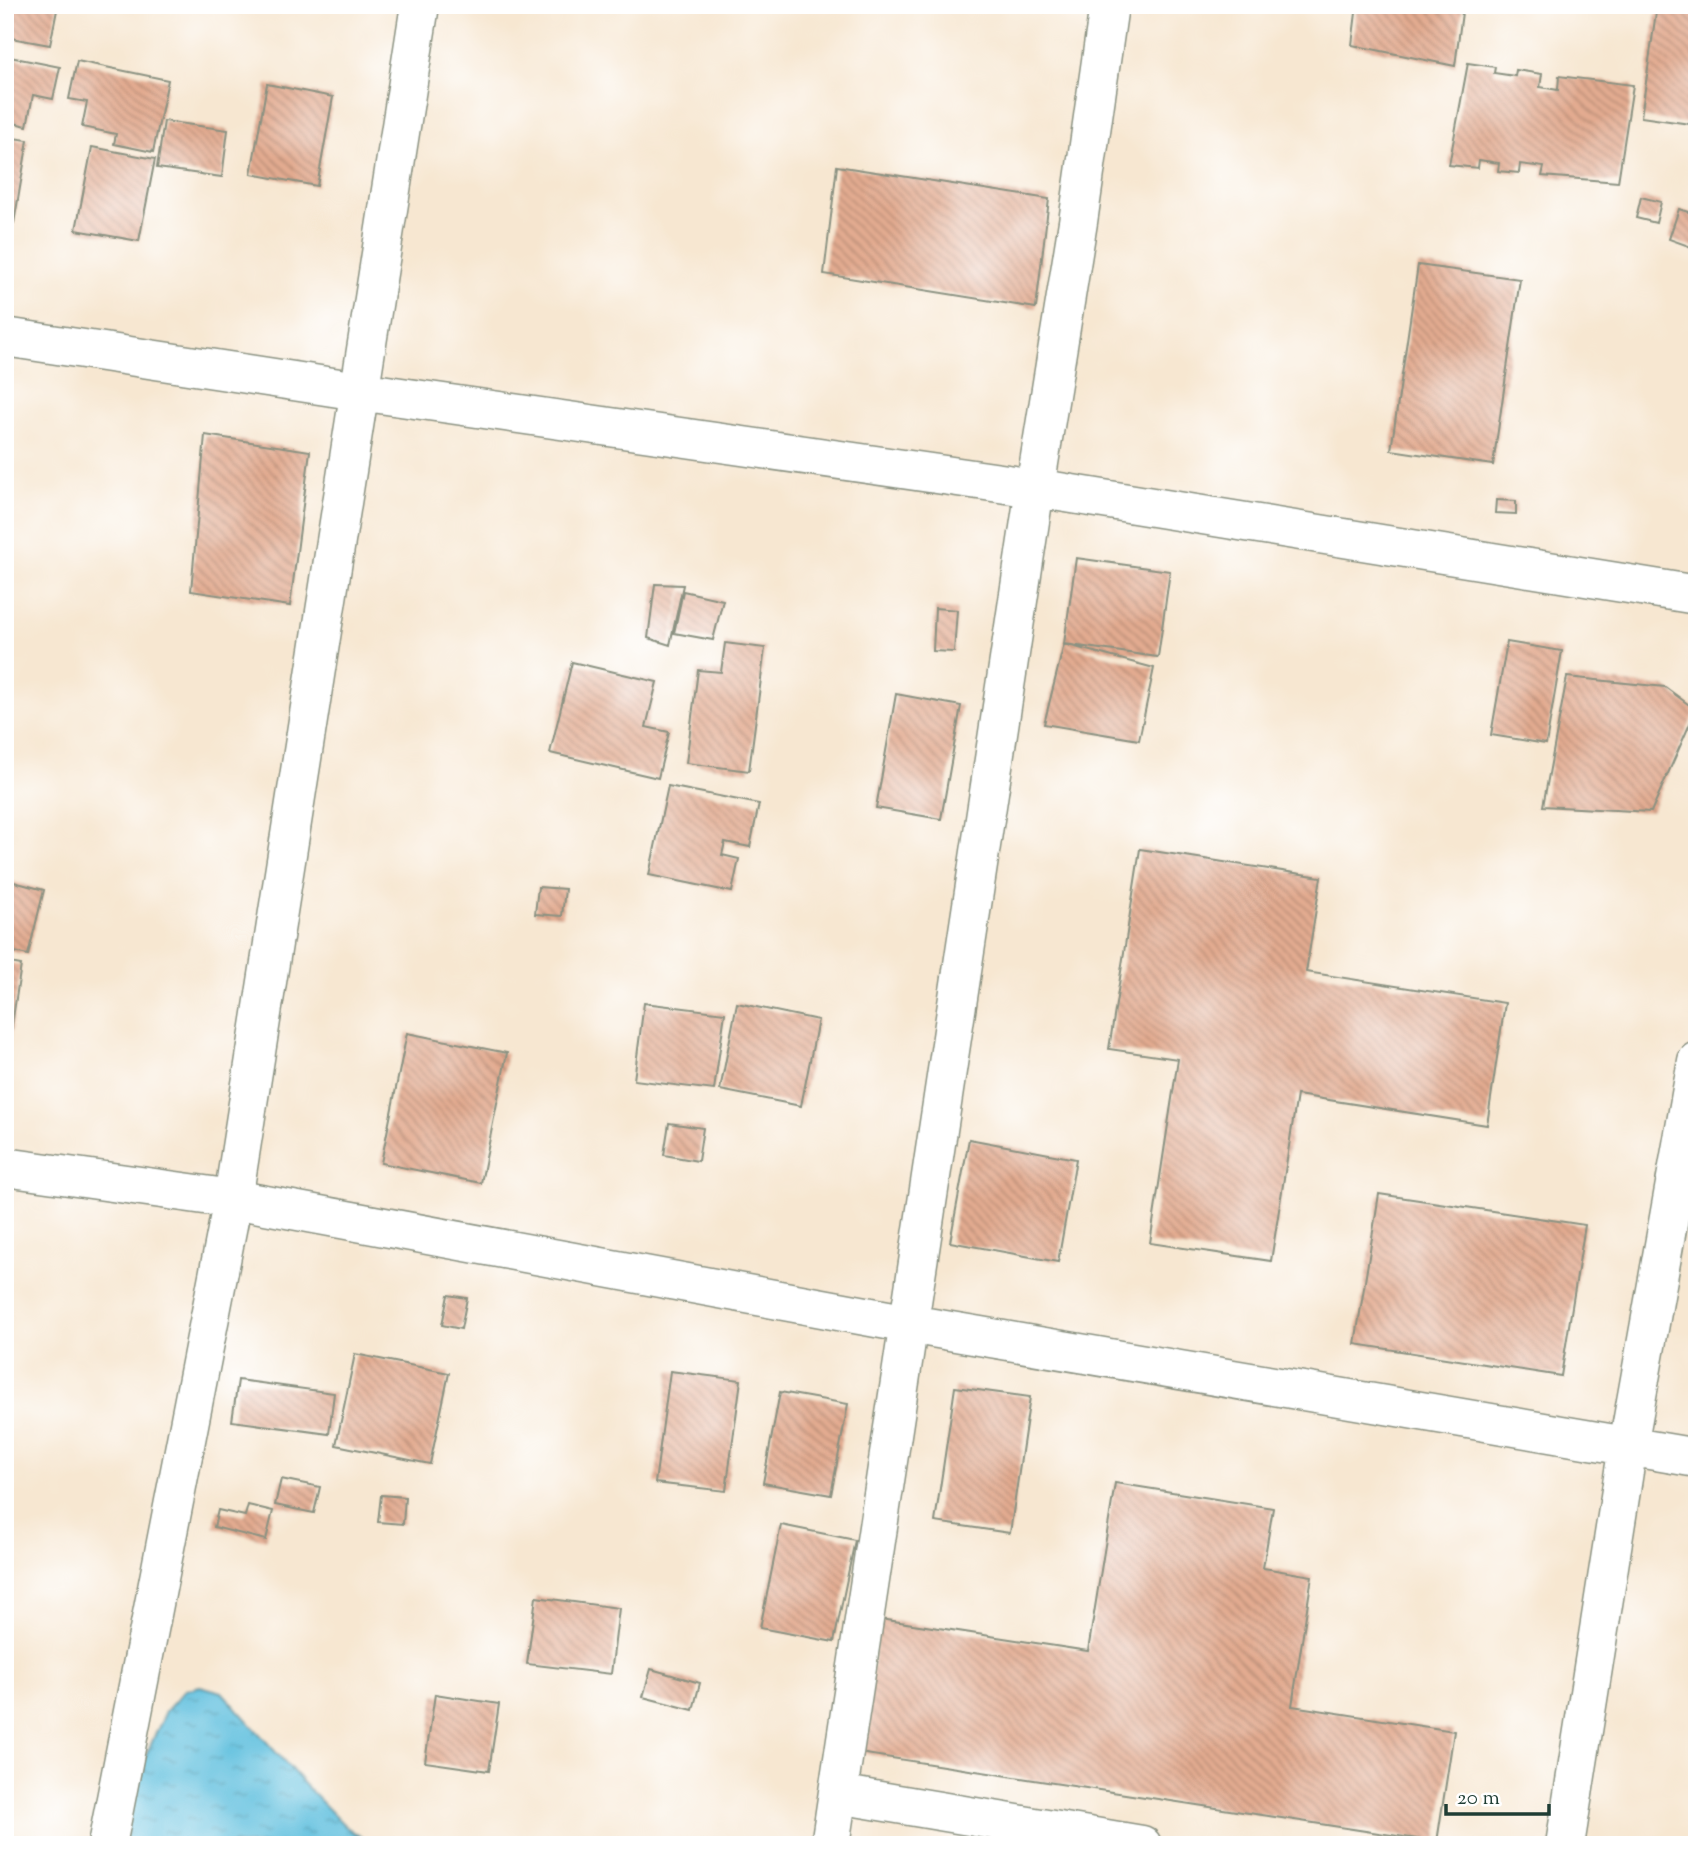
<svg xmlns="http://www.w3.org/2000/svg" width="1702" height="1850" viewBox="0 0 1702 1850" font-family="'Sorts Mill Goudy',serif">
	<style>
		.water { fill: url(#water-ripples); stroke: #407e89; stroke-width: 2 }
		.building { fill: url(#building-back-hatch) }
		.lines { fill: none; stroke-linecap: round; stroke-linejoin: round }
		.minor-casing { stroke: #8b9282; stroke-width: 41 }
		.minor { stroke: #fff; stroke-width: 38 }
	</style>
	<defs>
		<pattern id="water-ripples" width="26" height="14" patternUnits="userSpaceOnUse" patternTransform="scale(1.75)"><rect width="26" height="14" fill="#60c0de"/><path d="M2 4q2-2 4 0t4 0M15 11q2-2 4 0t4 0" fill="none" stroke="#4f9db5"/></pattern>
		<pattern id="building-back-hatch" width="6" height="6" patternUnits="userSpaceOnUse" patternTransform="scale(1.75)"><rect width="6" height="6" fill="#e3ab90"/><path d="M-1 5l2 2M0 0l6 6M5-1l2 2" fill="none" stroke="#b78c76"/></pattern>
	</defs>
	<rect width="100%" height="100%" fill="#fff"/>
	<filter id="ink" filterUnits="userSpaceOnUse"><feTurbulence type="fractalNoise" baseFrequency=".0143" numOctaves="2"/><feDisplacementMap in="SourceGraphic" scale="14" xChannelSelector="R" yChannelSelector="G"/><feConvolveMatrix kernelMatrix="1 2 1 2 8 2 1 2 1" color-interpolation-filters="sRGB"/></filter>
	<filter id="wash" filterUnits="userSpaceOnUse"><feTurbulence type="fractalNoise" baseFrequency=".00686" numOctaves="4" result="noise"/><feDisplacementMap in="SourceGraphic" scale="28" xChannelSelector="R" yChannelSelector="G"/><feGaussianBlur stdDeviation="1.57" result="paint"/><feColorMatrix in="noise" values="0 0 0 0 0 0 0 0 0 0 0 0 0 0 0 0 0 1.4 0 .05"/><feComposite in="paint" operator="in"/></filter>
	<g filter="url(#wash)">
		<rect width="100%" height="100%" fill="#f7e7d1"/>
		<path class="water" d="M200,1686L222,1692L306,1786L345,1826L373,1845H122L131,1788L166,1711L185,1690Z"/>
		<g id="blocks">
			<path class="building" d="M5,5H58L50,45L5,37Z
				M1357,5H1463L1455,66L1352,45Z
				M1657,5H1697V125L1641,117Z
				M5,56L60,67L53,99L33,95L27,126L5,121Z
				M77,61L168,80L153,152L114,144L116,134L82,127L87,102L69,99Z
				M1468,63L1495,67L1494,73L1515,76L1516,70L1542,74L1540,87L1558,90L1559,76L1633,85L1618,182L1542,176L1544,167L1520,164L1519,173L1498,171L1499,163L1479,160L1478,168L1449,165Z
				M267,84L333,97L317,186L251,174Z
				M164,121L228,130L222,177L157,168Z
				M5,137L28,140L14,223L5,222Z
				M92,147L155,159L139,241L76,230Z
				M837,166L1049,199L1036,308L824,274Z
				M1641,197L1661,202L1656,223L1636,218Z
				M1679,209L1697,215V241L1694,248L1669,239Z
				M1418,265L1520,279L1493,465L1391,450Z
				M205,435L310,451L290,606L191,591Z
				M1496,500L1516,501V514L1495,513Z
				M1076,558L1170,571L1158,657L1064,644Z
				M655,584L683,585L670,645L648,638Z
				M683,591L723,600L713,640L674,633Z
				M935,608L957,610L954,652L933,651Z
				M1507,642L1562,651L1546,744L1491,735Z
				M725,643L765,648L749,771L686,763L698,670L721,672Z
				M1064,644L1154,668L1139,740L1044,724Z
				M572,662L657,682L646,727L669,732L658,778L550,753Z
				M1567,677L1665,687L1696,710L1651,812L1543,806Z
				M896,694L961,706L941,819L876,808Z
				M668,786L759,804L750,847L725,842L722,855L739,859L732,892L649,875Z
				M1140,849L1321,877L1306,972L1505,1003L1487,1125L1297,1095L1271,1261L1150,1243L1178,1059L1109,1049Z
				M10,881L44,890L28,955L5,950V897Z
				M538,887L565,889L562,916L535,914Z
				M5,962L21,965L7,1058H5Z
				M644,1003L725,1013L714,1090L634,1080Z
				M737,1003L818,1020L801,1106L720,1090Z
				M407,1033L507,1053L481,1183L381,1163Z
				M669,1123L703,1128L698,1161L664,1155Z
				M969,1139L1076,1159L1058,1262L950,1242Z
				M1379,1194L1585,1225L1561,1376L1355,1344Z
				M448,1295L467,1298L461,1329L442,1325Z
				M355,1354L449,1373L430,1464L336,1445Z
				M670,1371L741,1380L726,1491L655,1483Z
				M238,1380L334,1393L329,1434L232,1421Z
				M955,1387L1030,1397L1010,1533L935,1522Z
				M780,1392L848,1404L831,1495L763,1483Z
				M281,1479L320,1487L314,1513L275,1505Z
				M1115,1483L1273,1508L1263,1568L1312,1576L1292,1706L1454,1731L1437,1842L859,1753L880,1619L1088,1651Z
				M381,1495L405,1497L403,1524L378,1522Z
				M248,1505L273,1511L266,1540L214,1527L218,1510L245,1516Z
				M781,1525L855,1540L834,1642L760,1628Z
				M536,1597L619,1608L611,1674L527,1664Z
				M651,1669L700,1683L693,1710L643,1697Z
				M435,1694L499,1704L489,1771L425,1762Z"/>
		</g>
	</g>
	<g filter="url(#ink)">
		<use href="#blocks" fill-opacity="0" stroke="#8b9282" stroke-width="2"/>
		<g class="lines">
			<g class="minor-casing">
				<path id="minor" d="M5,337L359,391L1035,488L1697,595
					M5,1167L233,1199L909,1324L1697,1458
					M838,1794L1142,1845
					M107,1845L233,1199L420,5
					M830,1845L1035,488L1078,222L1109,5
					M1565,1845L1628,1446L1697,1061"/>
			</g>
			<use href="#minor" class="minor"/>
		</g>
	</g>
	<rect width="1702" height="1850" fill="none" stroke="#fff" stroke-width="28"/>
	<path d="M1446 1804v10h103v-10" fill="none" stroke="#1f3d34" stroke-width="3.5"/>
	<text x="1457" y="1804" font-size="21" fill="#1f3d34" stroke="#ffffff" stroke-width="5" paint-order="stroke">20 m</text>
</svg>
